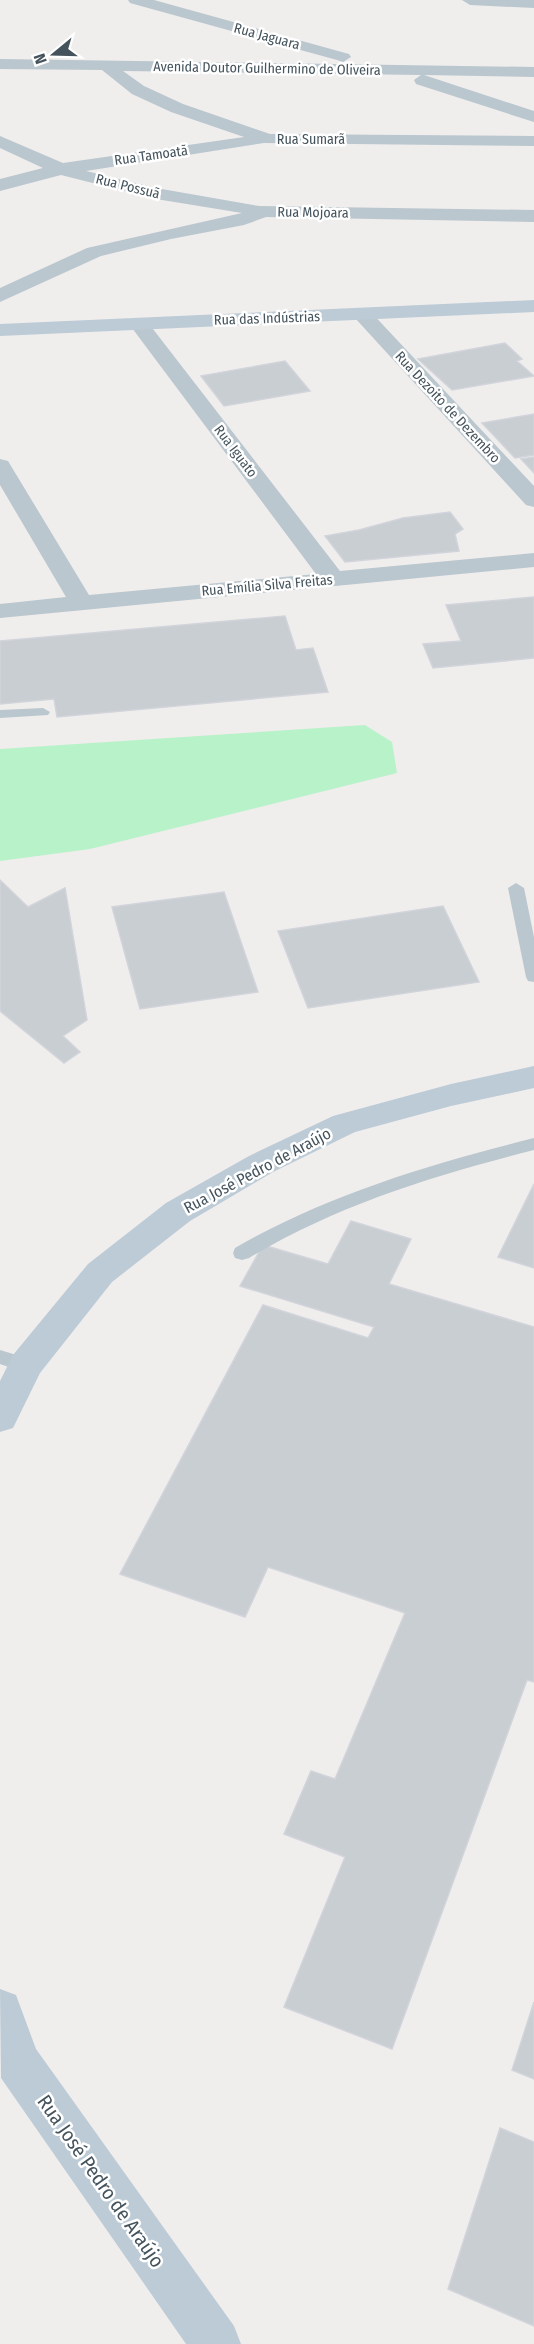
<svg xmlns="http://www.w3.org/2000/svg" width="534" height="2344" viewBox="0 0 534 2344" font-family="'Fira Sans Condensed',sans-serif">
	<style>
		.green { fill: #b8f2c9 }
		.building { fill: #c9ced3; stroke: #d1d4da; stroke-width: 1.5 }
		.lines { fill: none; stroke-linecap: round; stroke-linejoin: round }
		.lane { fill: #bac7ce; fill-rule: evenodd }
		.street { fill: #bac7ce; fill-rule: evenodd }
		.secondary { fill: #bccbd6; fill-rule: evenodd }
		.labels { text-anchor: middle; stroke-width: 5; stroke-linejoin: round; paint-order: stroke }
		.far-street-label { font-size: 14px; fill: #44535c; stroke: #fff }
		.street-label { font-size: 16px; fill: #44535c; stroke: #fff }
		.near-street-label { font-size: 20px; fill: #44535c; stroke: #fff }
	</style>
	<rect width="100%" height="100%" fill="#f0eded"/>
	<path class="green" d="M365,725L392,742L397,773L90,849L0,861V749Z"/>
	<path class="building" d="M505,343L522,359L517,361L534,376L452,390L418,359Z
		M285,361L310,391L224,406L201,376Z
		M534,414V455L515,458L482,423Z
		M534,457V473L521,459Z
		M450,512L463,529L455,534L459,551L345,562L325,536L359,530L403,518Z
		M534,597V658L433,668L423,644L461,641L446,605Z
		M285,616L296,650L313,648L328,692L57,717L54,699L0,704V641Z
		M0,880L28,907L65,888L87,1020L63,1036L80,1052L64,1063L0,1011Z
		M224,892L258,992L140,1009L112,907Z
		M443,906L479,982L308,1008L278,931Z
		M534,1184V1268L498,1257Z
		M351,1221L411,1239L389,1284L534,1327V1682L527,1680L392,2049L284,2007L345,1857L284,1834L311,1771L335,1779L405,1613L268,1567L245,1617L120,1574L263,1305L368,1338L374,1327L240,1286L263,1245L328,1264Z
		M534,2002V2079L512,2070Z
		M500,2128L534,2142V2326L448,2289Z"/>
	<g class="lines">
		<path class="lane" d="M43,708L50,712L48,715L0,718V710Z
			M516,883L524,888L534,937V982L528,981L526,977L508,888Z
			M534,1138V1150C435,1175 337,1205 249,1258L242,1260L235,1258L233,1253L235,1248C328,1194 431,1164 534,1138Z
			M0,1350L33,1360L36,1365L33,1370L26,1373L0,1364Z"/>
		<path class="street" d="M128,0H154L349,54L351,57L343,62L337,60L130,3Z
			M462,0H534V8L470,5Z
			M0,59L534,67V77L424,75L534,111V122L416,84L414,80L421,75L123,71L144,86L183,104L270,134L534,136V146L264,143L86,171L156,188L259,206L534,210V222L266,217L244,225L171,239L101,256L0,302V288L87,248L242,213L156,199L61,175L0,191V179L43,168L0,148V136L63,163L244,137L171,112L132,94L102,70L0,69Z
			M362,308L369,310L534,486V507L526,505L355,318L352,314L355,310Z
			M139,318L146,320L340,571L534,553V567L0,618V604L66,597L0,485V459L8,461L11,466L89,595L316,574L129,324L132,320Z"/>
		<path class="secondary" d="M534,300V312L0,336V324Z
			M534,1066V1088L451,1106L355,1132L273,1172L190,1221L112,1282L40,1373L13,1428L0,1432V1381L13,1355L88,1264L166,1203L249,1156L333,1116L451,1084Z
			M0,1989L16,1995L36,2049L234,2326L241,2344H186L1,2078Z"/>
	</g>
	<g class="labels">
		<g class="far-street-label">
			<text transform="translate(267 36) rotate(15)" y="5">Rua Jaguara</text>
			<text transform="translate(267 68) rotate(1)" y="5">Avenida Doutor Guilhermino de Oliveira</text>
			<text x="311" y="144">Rua Sumarã</text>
			<text transform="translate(151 155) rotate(-8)" y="5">Rua Tamoatã</text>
			<text transform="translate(128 186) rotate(14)" y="5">Rua Possuã</text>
			<text transform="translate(313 212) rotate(1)" y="5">Rua Mojoara</text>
			<text transform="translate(267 318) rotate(-2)" y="5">Rua das Indústrias</text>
			<text transform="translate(448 407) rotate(47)" y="5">Rua Dezoito de Dezembro</text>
			<text transform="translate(236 451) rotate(53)" y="5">Rua Iguato</text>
			<text transform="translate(267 585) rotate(-5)" y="5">Rua Emília Silva Freitas</text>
		</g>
		<g class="street-label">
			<text transform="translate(257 1170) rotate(-28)" y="6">Rua José Pedro de Araújo</text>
		</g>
		<g class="near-street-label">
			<text transform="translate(101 2181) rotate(55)" y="7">Rua José Pedro de Araújo</text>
		</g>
	</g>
	<g transform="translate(54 54) rotate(251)" stroke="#ffffff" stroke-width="4.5" paint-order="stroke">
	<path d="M0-4.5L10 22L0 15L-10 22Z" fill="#44535c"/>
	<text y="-9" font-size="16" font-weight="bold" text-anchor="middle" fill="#44535c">N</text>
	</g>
</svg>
